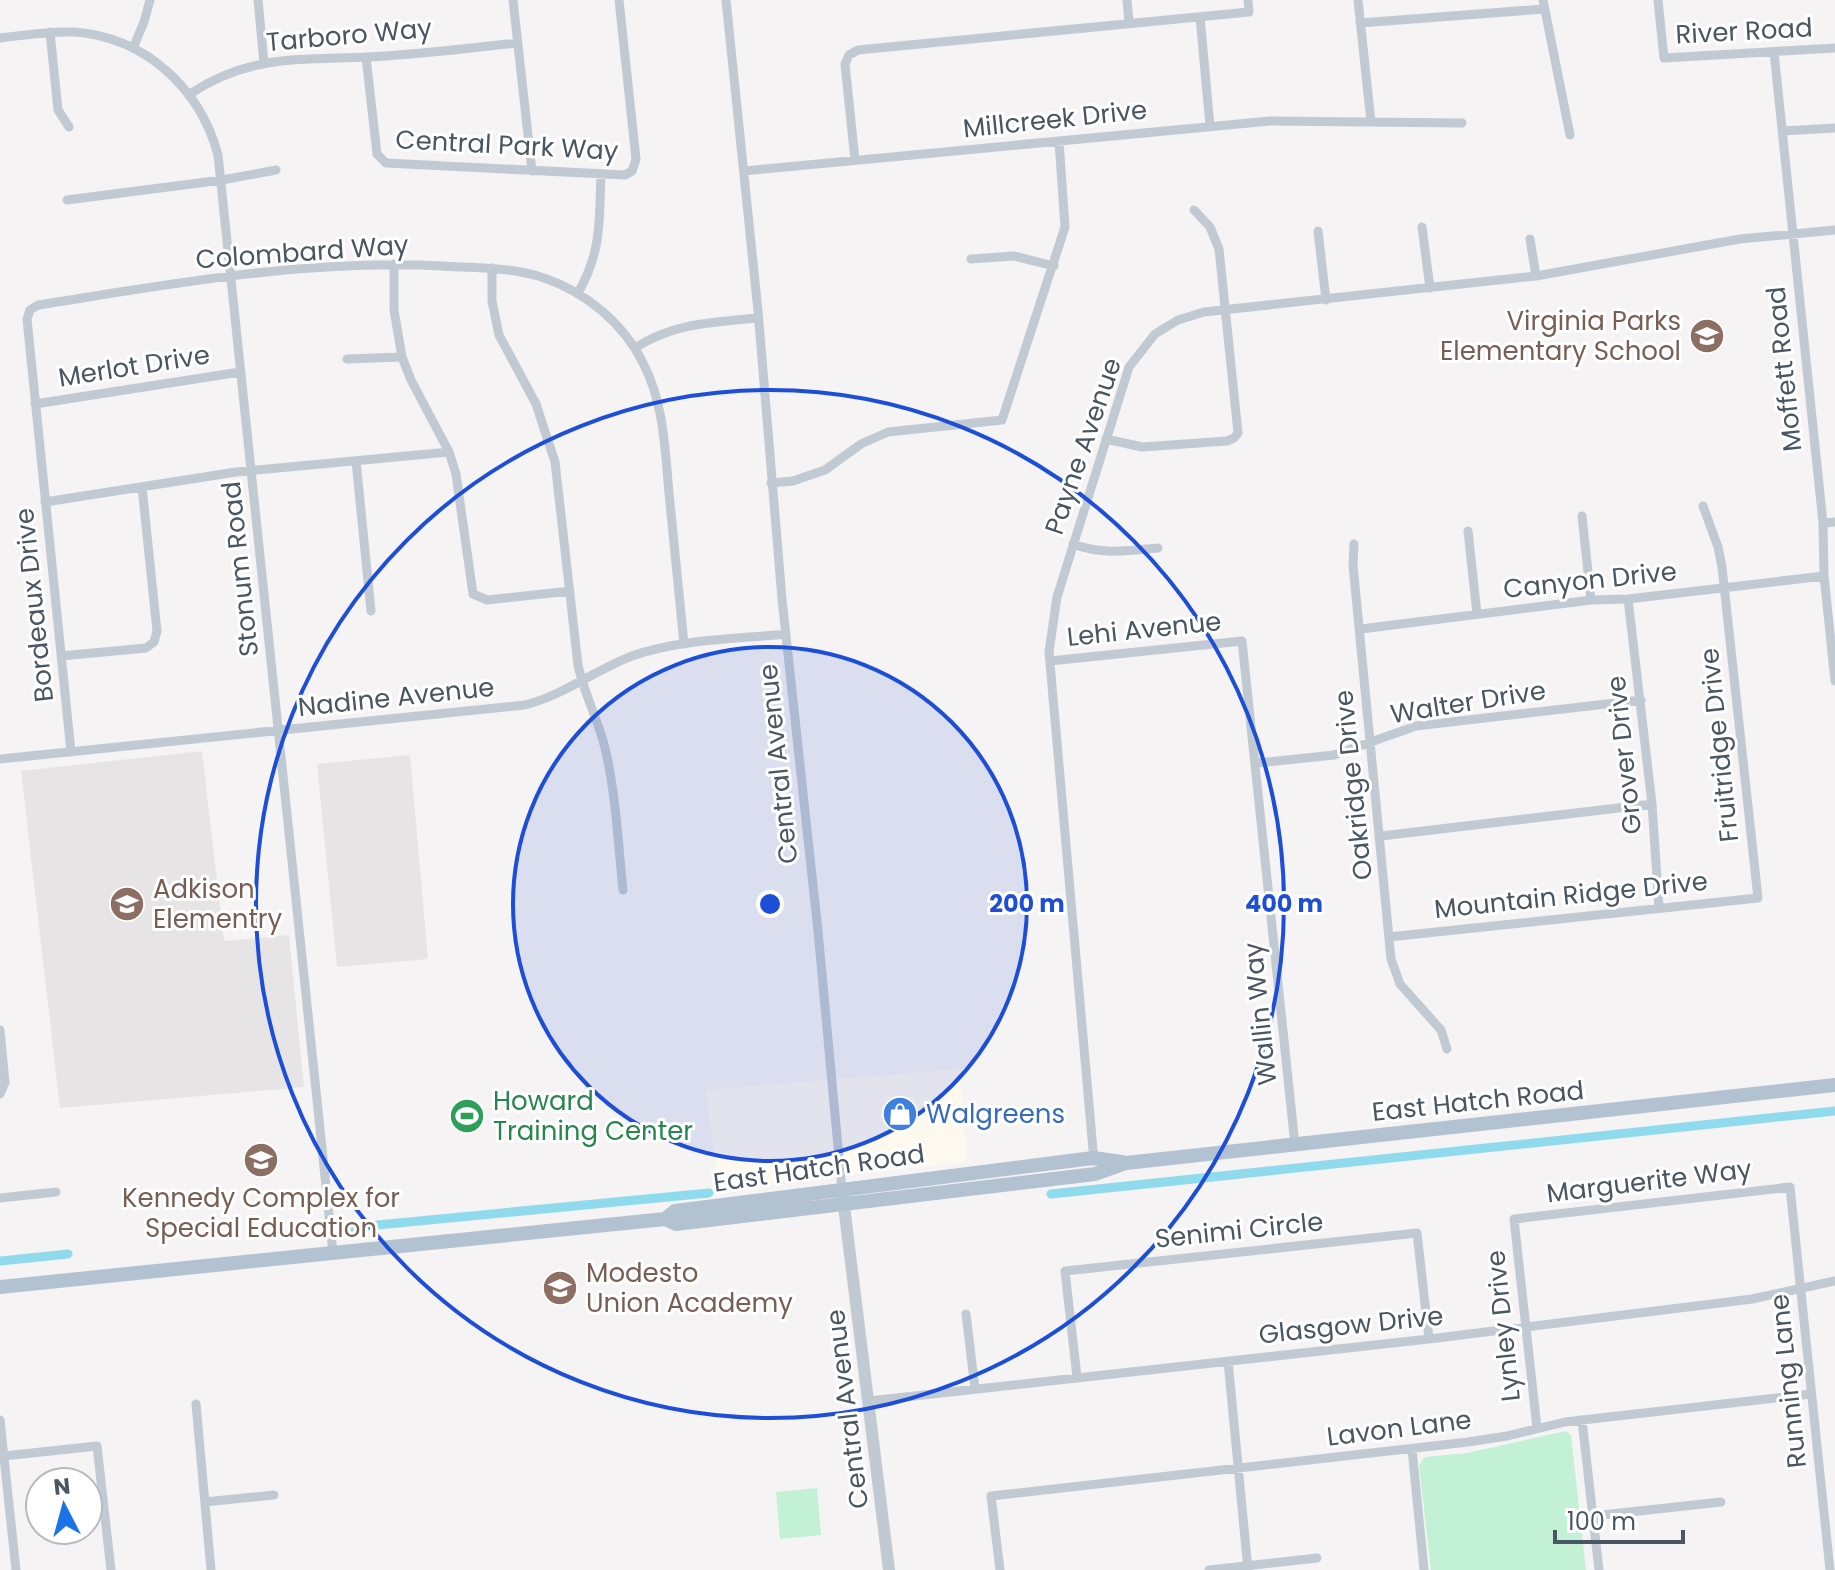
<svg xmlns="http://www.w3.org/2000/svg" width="1835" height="1570" viewBox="0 0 1835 1570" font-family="Poppins,sans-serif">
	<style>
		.commercial { fill: #fdf9ef }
		.education { fill: #e6e4e5 }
		.green { fill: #c3f1d5 }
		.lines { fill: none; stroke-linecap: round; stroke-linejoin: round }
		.canal { stroke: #90daee; stroke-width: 9 }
		.minor { stroke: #c1cad2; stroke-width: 9 }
		.tertiary { stroke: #c1cad2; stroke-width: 12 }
		.primary { stroke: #b3c2d1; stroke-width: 14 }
		.ring { fill: none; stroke: #1d4ed8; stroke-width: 4 }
		.labels { text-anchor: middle; stroke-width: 6; stroke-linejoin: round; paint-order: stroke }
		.street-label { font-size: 26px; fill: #4a5661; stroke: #fff }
		.education-label { font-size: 26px; fill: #785e54; stroke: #fff; text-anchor: start }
		.leisure-label { font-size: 26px; fill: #27864d; stroke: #fff; text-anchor: start }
		.shop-label { font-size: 26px; fill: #366cbe; stroke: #fff; text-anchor: start }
		.centre { fill: #1d4ed8; stroke: #fff; stroke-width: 4 }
		.ring-label { font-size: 24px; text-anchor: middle; font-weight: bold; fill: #1d4ed8; stroke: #fff; stroke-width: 6; stroke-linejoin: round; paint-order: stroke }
	</style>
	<rect width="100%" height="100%" fill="#f5f3f3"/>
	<path class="commercial" d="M960,1069L967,1162L719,1189L706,1090Z"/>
	<path class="education" d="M202,751L224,941L289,935L304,1087L60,1108L21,771Z
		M410,755L428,959L337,967L317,764Z"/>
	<path class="green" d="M1566,1431L1571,1435L1586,1570H1431L1419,1465L1425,1457L1467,1453Z
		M817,1488L821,1535L780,1539L776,1492Z"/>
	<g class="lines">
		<path class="canal" d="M1051,1194L1835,1111
			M346,1228L709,1193
			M0,1261L68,1254"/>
		<path class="minor" d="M258,0L264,63
			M513,0L532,171
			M726,0L758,311L782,599L818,931L842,1190
			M1127,0L1129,23
			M1358,0L1371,122
			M1543,0L1570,135
			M1658,0L1664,58L1835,48
			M1200,17L1210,126
			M1360,23L1544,9
			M50,32L58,110L69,127
			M0,38C24,35 49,31 74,32C145,37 200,88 218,155L333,1253
			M133,48L144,22L150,0
			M1774,52L1823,523L1824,576L1835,681
			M366,57L377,154L386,163L625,175L632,171L636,159L619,0
			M190,94C248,55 300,60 366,57C416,55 467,48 518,43
			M1782,131L1835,128
			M855,160L845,64L849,55L858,50L1249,12L1248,0
			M744,171L1270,121L1462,123
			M67,200L222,180L276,170
			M1422,227L1430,288
			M1318,231L1326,300
			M1530,239L1536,276
			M971,259L1014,256L1054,266
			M394,264V310L402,357L411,380L449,452L456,474L473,594L487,600L570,591
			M492,268V301L499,335L536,404L555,462L578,665C584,694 598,719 605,748C616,794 618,843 623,890
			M578,293C602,251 599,221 601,175
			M635,348C673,323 714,322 758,318
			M347,359L402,357
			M35,404L240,372
			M1106,439L1142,447L1227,441L1234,438L1238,433L1219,249L1210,227L1194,210
			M356,461L371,611
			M771,483L793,481L825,470L861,444L888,432L1002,420L1065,227L1059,141
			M45,502L236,472L449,452
			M1582,516L1591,600
			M1823,523L1835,522
			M1468,531L1477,614
			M1073,544C1102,555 1128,551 1158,548
			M1354,544L1353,565L1391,959L1400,984L1441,1030L1447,1049
			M1628,599L1652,804L1659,908
			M1361,629L1591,600L1628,599L1824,576
			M61,656L146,648L154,642L157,631L142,487
			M1050,661L1242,641L1295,1145
			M71,752L27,319L30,310L38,305C172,284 306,259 442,266C476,268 512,267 544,278C586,292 624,324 643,363C664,403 665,449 669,493C674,544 679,594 684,644
			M0,759L525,705C564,695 595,670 632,656C680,639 736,639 786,634
			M1257,763L1334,755L1416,726L1641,700
			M1381,836L1652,804
			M1389,937L1758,898L1722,567L1718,547L1703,506
			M0,1030L5,1083L0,1094
			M1094,1161L1049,652L1057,597L1129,367L1155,334L1178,320L1204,312L1536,276L1740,239L1835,230
			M0,1198L56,1192
			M966,1314L975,1389
			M1228,1361L1248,1570
			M1077,1377L1065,1271L1417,1233L1429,1339
			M869,1401L1429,1339L1752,1299L1835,1281
			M196,1404L211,1570
			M0,1420L16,1570
			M1582,1420L1599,1570
			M1537,1428L1514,1219L1790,1187L1830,1570
			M1412,1449L1424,1570
			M4,1456L97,1446L111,1570
			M205,1502L274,1495
			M1593,1516L1721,1502
			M1000,1570L991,1496L1468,1442L1507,1436L1565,1422L1811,1394
			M1209,1570L1317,1558"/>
		<path class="tertiary" d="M842,1190L889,1570"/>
		<path class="primary" d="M665,1219L675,1211L1093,1158L1122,1162
			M0,1287L665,1219L676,1224L1095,1174L1126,1163L1835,1085"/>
	</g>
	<circle cx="770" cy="904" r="257" fill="#1d4ed8" fill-opacity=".12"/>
	<g class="ring">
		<circle cx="770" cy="904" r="257"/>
		<circle cx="770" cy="904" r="514"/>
	</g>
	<defs>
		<g id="school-disc" transform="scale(1.8)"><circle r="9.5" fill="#8d6e63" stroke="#fff"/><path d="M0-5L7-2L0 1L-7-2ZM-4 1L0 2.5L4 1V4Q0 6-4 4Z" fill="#fff"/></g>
		<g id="shop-disc" transform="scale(1.8)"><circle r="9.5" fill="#3f7fe0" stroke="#fff"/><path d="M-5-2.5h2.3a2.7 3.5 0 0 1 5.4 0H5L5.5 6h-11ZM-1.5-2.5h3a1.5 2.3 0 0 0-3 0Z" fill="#fff"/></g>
		<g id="stadium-disc" transform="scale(1.8)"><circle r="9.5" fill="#2e9e5b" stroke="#fff"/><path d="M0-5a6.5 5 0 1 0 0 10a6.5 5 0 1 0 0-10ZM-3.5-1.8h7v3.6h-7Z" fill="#fff"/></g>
	</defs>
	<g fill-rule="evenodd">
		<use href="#school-disc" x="1707" y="336"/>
		<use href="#school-disc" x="127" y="904"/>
		<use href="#shop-disc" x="900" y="1114"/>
		<use href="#stadium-disc" x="467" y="1116"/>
		<use href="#school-disc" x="261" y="1160"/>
		<use href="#school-disc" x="560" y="1288"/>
	</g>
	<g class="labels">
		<g class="street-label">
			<text transform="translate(1744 31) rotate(-3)" y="9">River Road</text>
			<text transform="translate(349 35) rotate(-5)" y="9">Tarboro Way</text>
			<text transform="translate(1055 119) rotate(-6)" y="9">Millcreek Drive</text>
			<text transform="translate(507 145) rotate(3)" y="9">Central Park Way</text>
			<text transform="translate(302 252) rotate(-4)" y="9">Colombard Way</text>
			<text transform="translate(134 366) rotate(-9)" y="9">Merlot Drive</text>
			<text transform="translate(1784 369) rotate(-96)" y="9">Moffett Road</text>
			<text transform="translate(1083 446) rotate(-71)" y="9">Payne Avenue</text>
			<text transform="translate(240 569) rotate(-96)" y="9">Stonum Road</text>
			<text transform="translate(1590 580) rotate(-6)" y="9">Canyon Drive</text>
			<text transform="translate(34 605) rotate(-96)" y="9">Bordeaux Drive</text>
			<text transform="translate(1144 629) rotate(-6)" y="9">Lehi Avenue</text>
			<text transform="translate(396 697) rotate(-6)" y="9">Nadine Avenue</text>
			<text transform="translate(1468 702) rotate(-9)" y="9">Walter Drive</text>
			<text transform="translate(1719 745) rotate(-96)" y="9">Fruitridge Drive</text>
			<text transform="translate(1624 755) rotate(-96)" y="9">Grover Drive</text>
			<text transform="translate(778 764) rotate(-96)" y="9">Central Avenue</text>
			<text transform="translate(1353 785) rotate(-96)" y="9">Oakridge Drive</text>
			<text transform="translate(1571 895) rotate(-6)" y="9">Mountain Ridge Drive</text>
			<text transform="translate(1260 1014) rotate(-96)" y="9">Wallin Way</text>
			<text transform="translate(1478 1101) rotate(-6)" y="9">East Hatch Road</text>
			<text transform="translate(819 1168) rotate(-8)" y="9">East Hatch Road</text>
			<text transform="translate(1649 1181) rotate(-7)" y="9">Marguerite Way</text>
			<text transform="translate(1239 1230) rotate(-6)" y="9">Senimi Circle</text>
			<text transform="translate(1351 1325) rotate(-6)" y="9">Glasgow Drive</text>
			<text transform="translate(1503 1326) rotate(-96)" y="9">Lynley Drive</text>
			<text transform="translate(1788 1381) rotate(-96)" y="9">Running Lane</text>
			<text transform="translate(847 1409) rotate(-97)" y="9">Central Avenue</text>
			<text transform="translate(1399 1428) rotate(-7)" y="9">Lavon Lane</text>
		</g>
		<g class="education-label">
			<text x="1681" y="330" text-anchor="end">Virginia Parks<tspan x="1681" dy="30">Elementary School</tspan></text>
			<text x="153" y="898">Adkison<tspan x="153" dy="30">Elementry</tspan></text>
			<text x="261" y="1207" text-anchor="middle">Kennedy Complex for<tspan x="261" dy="30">Special Education</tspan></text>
			<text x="586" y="1282">Modesto<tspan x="586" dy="30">Union Academy</tspan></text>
		</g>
		<g class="leisure-label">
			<text x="493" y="1110">Howard<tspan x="493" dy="30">Training Center</tspan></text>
		</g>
		<g class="shop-label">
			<text x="926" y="1123">Walgreens</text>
		</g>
	</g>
	<circle cx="770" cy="904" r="12" class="centre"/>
	<g class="ring-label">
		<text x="1027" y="912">200 m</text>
		<text x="1284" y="912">400 m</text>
	</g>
	<g transform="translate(64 1506) rotate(354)"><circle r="38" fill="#ffffff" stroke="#b7bbc0" stroke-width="2"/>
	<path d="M0-6L14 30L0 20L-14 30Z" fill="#1a73e8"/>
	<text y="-12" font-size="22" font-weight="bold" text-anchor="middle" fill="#4a5661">N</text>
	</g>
	<path d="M1555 1530v12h128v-12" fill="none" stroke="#4a5661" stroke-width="4"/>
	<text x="1567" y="1530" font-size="24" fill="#4a5661" stroke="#ffffff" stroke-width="6" paint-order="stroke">100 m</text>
</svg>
